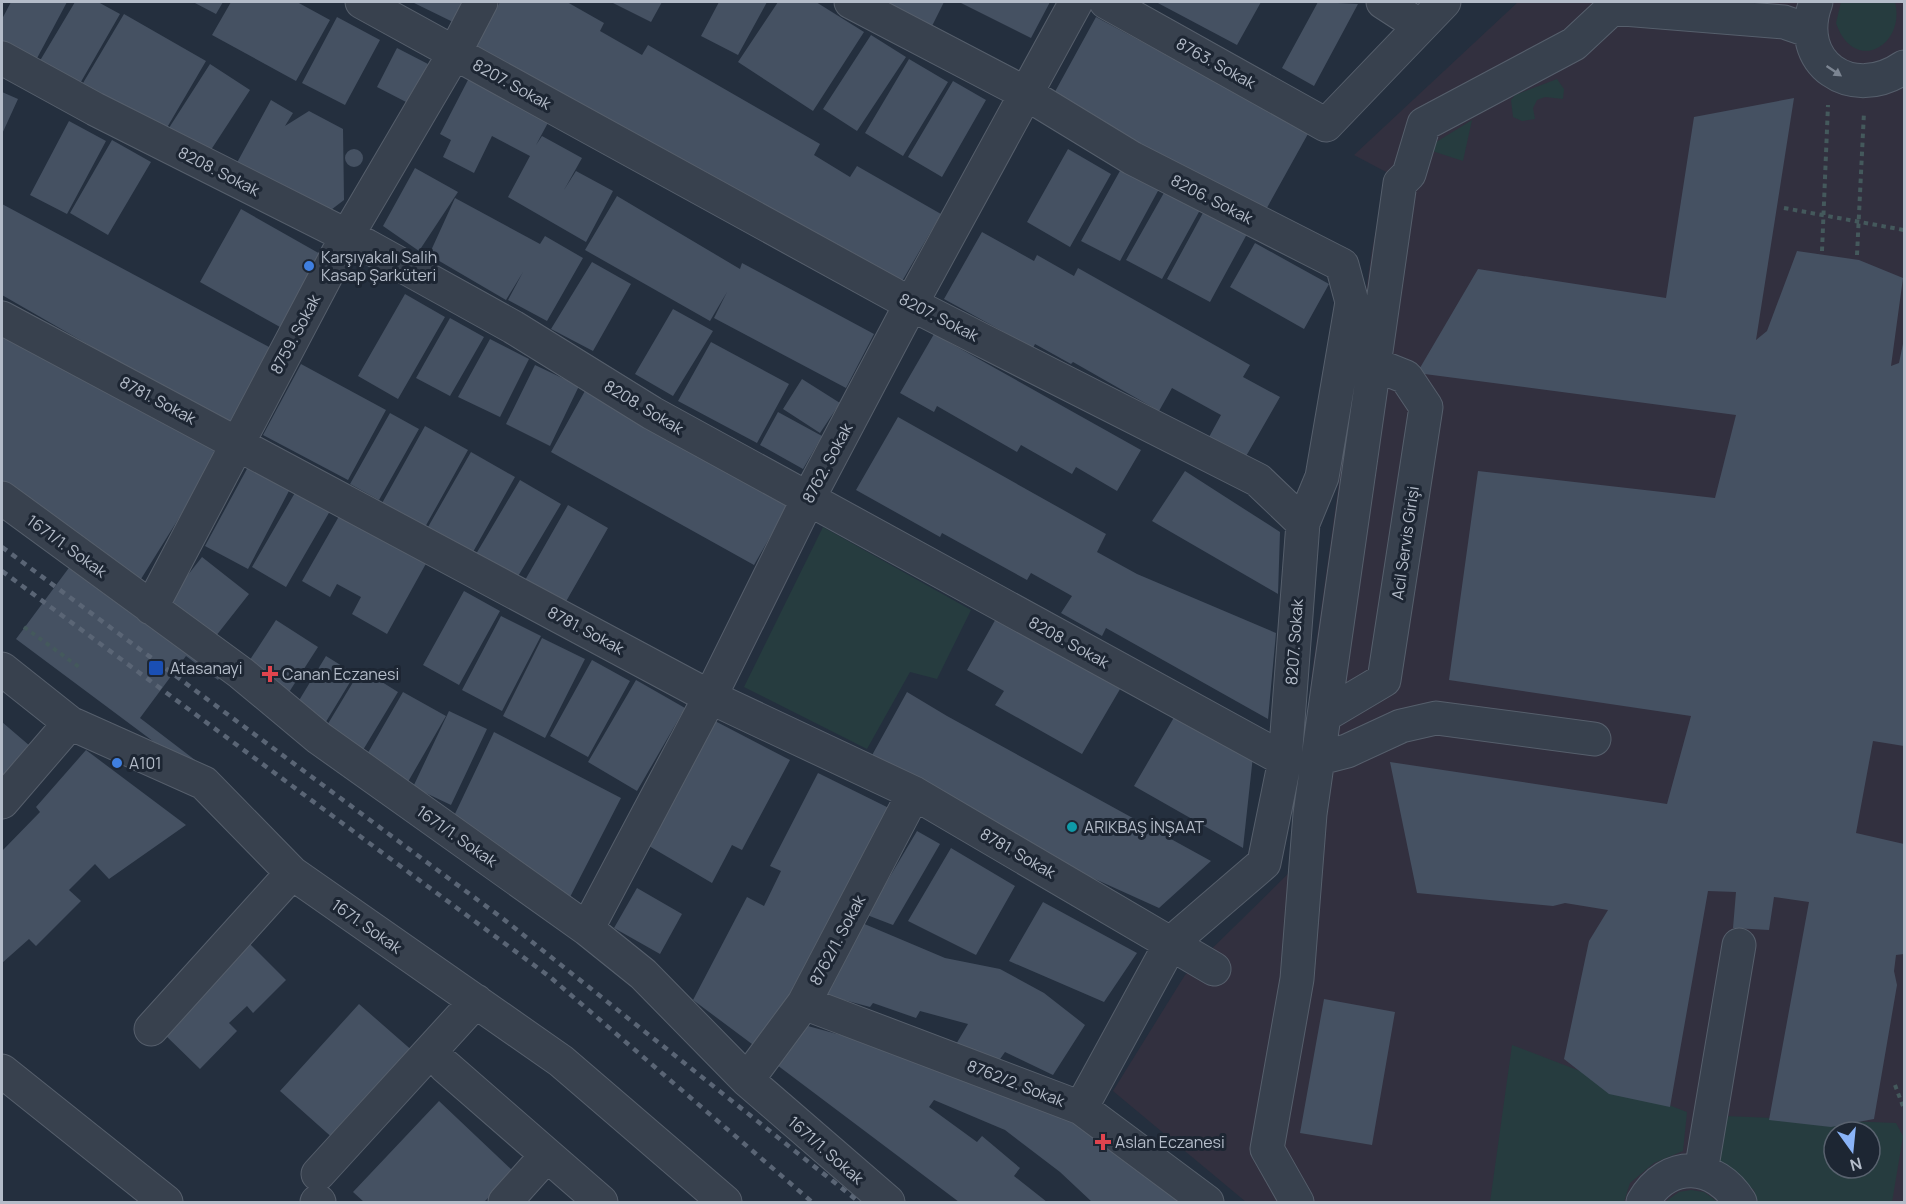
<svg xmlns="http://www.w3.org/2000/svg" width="1906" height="1204" viewBox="0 0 1906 1204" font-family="Manrope,sans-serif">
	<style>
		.medical { fill: #32303f; fill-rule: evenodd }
		.green { fill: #263c3f; fill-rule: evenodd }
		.building { fill: #455162 }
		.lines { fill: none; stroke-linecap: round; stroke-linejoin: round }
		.minor-casing { stroke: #565f6c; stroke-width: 35 }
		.path { stroke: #44595c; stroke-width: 4; stroke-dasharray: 4.5 4.5; stroke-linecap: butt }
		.minor { stroke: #38414e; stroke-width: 33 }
		.rail { stroke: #5a6575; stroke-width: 4.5; stroke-dasharray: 6 6; stroke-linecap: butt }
		.oneway { fill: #7c8592 }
		.shop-dot { fill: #3f7fe0; stroke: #1d2633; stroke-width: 2 }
		.transit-dot { fill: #1a4fb4; stroke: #1d2633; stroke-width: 2 }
		.health-dot { fill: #e0444e; stroke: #1d2633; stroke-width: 2 }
		.culture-dot { fill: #0f9aa8; stroke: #1d2633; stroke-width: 2 }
		.labels { text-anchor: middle; stroke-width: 6; stroke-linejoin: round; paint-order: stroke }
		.street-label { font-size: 16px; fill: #b4bcc9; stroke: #1d2633 }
		.poi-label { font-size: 16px; fill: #b4bcc9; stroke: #1d2633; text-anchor: start }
	</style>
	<rect width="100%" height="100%" fill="#242f3e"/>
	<path class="medical" d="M1518,2H1904V1202H1246L1113,1091L1185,975L1291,871L1312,673L1372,249L1388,173L1354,155ZM1834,1132H1870V1168H1834Z"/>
	<path class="green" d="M1841,2H1895C1906,46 1854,75 1836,23Z
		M1557,79L1564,89L1563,99L1545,97L1537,100L1533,108L1535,119L1522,121L1513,117L1511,100L1515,95Z
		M1472,120L1463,161L1432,151L1433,144Z
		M823,527L971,610L937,679L910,672L867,749L744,687Z
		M1512,1045L1687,1112L1683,1151L1654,1163L1630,1183L1624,1202H1490Z
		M1725,1116L1896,1123L1903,1136L1892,1202H1757L1754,1190L1718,1160ZM1834,1132H1870V1168H1834Z
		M1691,1190L1704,1192L1718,1202H1665L1679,1192Z"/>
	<path class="building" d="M11,2H67L35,62L2,45V19Z
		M75,2H98L120,14L78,87L38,64Z
		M193,2H223L216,14Z
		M231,2H297L330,20L296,81L212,35Z
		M412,2H466L455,23Z
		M500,2H567L604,23L600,31L642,55L648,45L820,144L814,155L850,177L857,166L941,214L901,283L473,49Z
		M611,2H662L651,22Z
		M719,2H767L738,55L701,36Z
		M778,2H816L864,32L813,111L738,62Z
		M874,2H944L930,30Z
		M959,2H1050L1031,38Z
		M1156,2H1261L1237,45Z
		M1318,2L1358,4L1314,86L1282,68Z
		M124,14L206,61L165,131L83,83Z
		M337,17L380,40L345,105L302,83Z
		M1096,17L1309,132L1263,215L1051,99Z
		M871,35L906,57L857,131L823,109Z
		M397,48L428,64L408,103L377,87Z
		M909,59L948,82L903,156L865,133Z
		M210,64L250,90L207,156L167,131Z
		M469,78L550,119L536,145L542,136L582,158L564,190L576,171L613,191L586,242L508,197L530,156L492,136L474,173L443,157L451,140L440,134Z
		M953,81L986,100L942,177L908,157Z
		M2,92L18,99L2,134Z
		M1794,98L1756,340L1767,331L1797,251L1859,260L1903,278L1891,366L1899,363L1904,339V746L1873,741L1856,833L1904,844V954L1896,955L1894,971L1897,985L1874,1119L1831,1127L1769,1120L1809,902L1774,897L1769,930L1733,928L1736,892L1708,891L1670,1107L1609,1094L1564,1059L1589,941L1608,910L1565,903L1553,906L1417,893L1390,762L1667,804L1691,716L1449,680L1478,471L1715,498L1736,415L1417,373L1478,269L1666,298L1694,117Z
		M271,100L293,113L285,126L309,111L343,129L344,200L327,213L233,170Z
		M69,121L106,141L67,214L30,195Z
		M112,140L151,162L108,235L70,213Z
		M1068,149L1111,174L1070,247L1027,222Z
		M345 158a9 9 0 1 1 18 0a9 9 0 1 1-18 0Z
		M415,168L458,192L419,251L383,226Z
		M1121,169L1159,189L1120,261L1081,241Z
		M1165,191L1200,210L1162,279L1126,260Z
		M617,196L740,269L742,263L874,334L846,388L714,318L727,292L710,321L585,250Z
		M455,198L540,244L545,236L583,258L547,321L508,300L523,272L506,300L429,255Z
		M2,204L271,348L228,425L2,295Z
		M241,209L322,255L280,327L200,282Z
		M1204,211L1247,234L1210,302L1167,279Z
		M982,232L1034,261L1037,255L1074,276L1078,268L1250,365L1243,377L1280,397L1245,458L1209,437L1221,415L1172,388L1159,411L1073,362L1071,364L1035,344L1033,348L944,299Z
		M1255,243L1329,284L1304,329L1230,287Z
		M592,262L631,284L593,351L551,329Z
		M405,294L445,317L398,399L358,376Z
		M673,309L713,331L673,396L635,374Z
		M450,318L484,337L450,396L416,378Z
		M2,332L220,452L141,579L2,492Z
		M934,334L1141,450L1117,491L1076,467L1072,474L1021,445L1017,452L937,406L934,412L900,393Z
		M490,339L529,359L500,417L458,397Z
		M711,342L789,384L757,443L678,401Z
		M301,364L386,410L348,480L263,435Z
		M535,365L579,386L550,446L506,424Z
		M802,379L840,403L820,433L783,409Z
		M586,389L790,502L754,565L551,452Z
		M778,412L822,436L803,469L760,445Z
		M390,413L419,429L379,500L350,484Z
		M898,417L1106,534L1097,552L1137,574L1276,633L1268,719L1106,628L1102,636L1061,613L1072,596L1031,573L1027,580L942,533L940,537L856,490Z
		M425,426L468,450L424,529L381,505Z
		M471,452L515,477L473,552L428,527Z
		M248,467L290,489L248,569L205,546Z
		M1185,471L1280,532L1278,594L1152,521Z
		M520,480L561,504L517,578L476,554Z
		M296,491L330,511L286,587L252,567Z
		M568,505L608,528L564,605L524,582Z
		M342,511L428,560L387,634L352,614L361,597L337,584L330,597L302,581Z
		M202,557L249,594L212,641L165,604Z
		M71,565L226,670L218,680L186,656L140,718L195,760L189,768L16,639Z
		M464,591L500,611L459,685L423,665Z
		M998,615L1123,684L1082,754L995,705L1004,691L967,670Z
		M501,616L541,636L502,711L462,690Z
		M276,620L318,647L284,700L242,672Z
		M542,638L585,659L545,738L503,716Z
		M326,656L355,674L324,725L295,707Z
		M592,660L630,681L588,757L550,736Z
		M361,669L398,692L360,755L323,732Z
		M636,680L685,708L637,791L588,762Z
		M403,692L446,716L405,787L362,763Z
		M907,692L947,716L1211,861L1159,908L1075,870L871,757Z
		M449,711L487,729L451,805L413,787Z
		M1176,714L1253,756L1243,848L1134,786Z
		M715,721L790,760L742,850L732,845L712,883L649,846Z
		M2,722L30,746L2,781Z
		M494,732L621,798L569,899L453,818Z
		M86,750L186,825L109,879L95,864L69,890L81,901L36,946L29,939L2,963V851L40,812L36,807Z
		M818,773L895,811L760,1050L693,1000L747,897L764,906L781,871L770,866Z
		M917,831L940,844L893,925L867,915Z
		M951,848L1015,886L976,955L908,921Z
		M637,888L682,914L660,954L614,928Z
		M1043,902L1137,953L1104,1002L1009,961Z
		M855,920L945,958L1000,969L1044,993L1085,1025L1053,1075L1005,1052L998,1062L955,1046L968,1024L920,1011L916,1018L873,1003L870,1007L818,993Z
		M250,944L286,980L253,1013L247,1006L229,1023L237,1031L200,1069L162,1032Z
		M1324,999L1395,1012L1372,1145L1300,1133Z
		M359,1004L415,1053L336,1141L280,1091Z
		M797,1023L957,1067L1093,1127L1183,1202H1092L1060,1172L1005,1130L934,1100L929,1107L977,1142L982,1136L1020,1168L1014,1176L1047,1202H959L777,1065Z
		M439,1101L514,1172L484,1202H364L353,1192Z"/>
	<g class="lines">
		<g class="minor-casing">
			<path id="minor" d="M362,2L911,304L1258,480L1303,523L1285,760L1264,863L1171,943L1081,1108
				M851,2L1027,94L1132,158L1342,265L1352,302L1322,477L1303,523
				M1106,2L1326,125L1444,2
				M1383,2L1420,26
				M1816,2C1793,63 1852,103 1904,67
				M1611,8L1784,22L1810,31
				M2,58L95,109L367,246L513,327L652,413L1285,760
				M2,318L710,697L914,793L1214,969
				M2,498L241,673L319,738L587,929L643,974L747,1080L888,1202
				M151,608L347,236L455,52L481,2
				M2,669L70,723L204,783L292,873L561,1061L725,1202
				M1325,715L1384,680L1426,407L1406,377L1376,365
				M1320,758L1347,751L1401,726L1436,718L1594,739
				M2,802L70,723
				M587,929L710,697L808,499L911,304L1076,2
				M804,1003L1081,1108L1207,1202
				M151,1029L292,873
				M445,1066L601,1202
				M2,1071L166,1202
				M747,1080L804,1003L914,793
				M1701,1172L1739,945
				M318,1174L476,1001
				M317,1202H319
				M505,1202L547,1155
				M1297,1202L1267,1149L1297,979L1310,814L1400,183L1409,174L1424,124L1574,44L1619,2
				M1643,1202C1668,1159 1715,1162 1740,1202"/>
		</g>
		<path class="path" d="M1784,208L1904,230
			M1822,251L1828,105
			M1857,255L1864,112
			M24,627L79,667
			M1895,1085L1904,1109"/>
		<use href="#minor" class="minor"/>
		<path class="rail" d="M2,547L502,918L859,1202
			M2,571L550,977L812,1202"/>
	</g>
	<defs><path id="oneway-solid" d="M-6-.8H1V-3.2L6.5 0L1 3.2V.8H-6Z" transform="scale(1.5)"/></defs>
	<use class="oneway" href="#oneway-solid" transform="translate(1834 71) rotate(34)"/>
	<g class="shop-dot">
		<circle cx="309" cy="266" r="6"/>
		<circle cx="117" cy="763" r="6"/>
	</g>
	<rect class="transit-dot" x="148" y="660" width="16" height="16" rx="3"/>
	<g class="health-dot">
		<path d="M267 665h6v6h6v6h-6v6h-6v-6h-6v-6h6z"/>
		<path d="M1100 1133h6v6h6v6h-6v6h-6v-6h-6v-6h6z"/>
	</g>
	<circle class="culture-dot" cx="1072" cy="827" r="6"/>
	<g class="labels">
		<g class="street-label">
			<text transform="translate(1216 63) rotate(29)" y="6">8763. Sokak</text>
			<text transform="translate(512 84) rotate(29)" y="6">8207. Sokak</text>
			<text transform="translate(219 171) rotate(27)" y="6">8208. Sokak</text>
			<text transform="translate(1212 199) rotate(27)" y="6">8206. Sokak</text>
			<text transform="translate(939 317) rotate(27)" y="6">8207. Sokak</text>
			<text transform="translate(295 334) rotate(-62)" y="6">8759. Sokak</text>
			<text transform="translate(158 400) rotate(28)" y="6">8781. Sokak</text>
			<text transform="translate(644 407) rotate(31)" y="6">8208. Sokak</text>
			<text transform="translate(827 463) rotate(-62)" y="6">8762. Sokak</text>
			<text transform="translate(1405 543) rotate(-82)" y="6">Acil Servis Girişi</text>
			<text transform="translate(67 546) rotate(36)" y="6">1671/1. Sokak</text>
			<text transform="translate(586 630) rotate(28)" y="6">8781. Sokak</text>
			<text transform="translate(1069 642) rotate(29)" y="6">8208. Sokak</text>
			<text transform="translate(1294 642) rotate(-86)" y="6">8207. Sokak</text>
			<text transform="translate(457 836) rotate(35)" y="6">1671/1. Sokak</text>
			<text transform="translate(1018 853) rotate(30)" y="6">8781. Sokak</text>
			<text transform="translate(367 926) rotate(35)" y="6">1671. Sokak</text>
			<text transform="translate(837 940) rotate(-62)" y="6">8762/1. Sokak</text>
			<text transform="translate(1016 1083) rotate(21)" y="6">8762/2. Sokak</text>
			<text transform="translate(826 1150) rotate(41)" y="6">1671/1. Sokak</text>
		</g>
		<g class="poi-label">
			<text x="321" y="263">Karşıyakalı Salih<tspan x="321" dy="18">Kasap Şarküteri</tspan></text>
			<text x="170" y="674">Atasanayi</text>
			<text x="282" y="680">Canan Eczanesi</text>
			<text x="129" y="769">A101</text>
			<text x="1084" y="833">ARIKBAŞ İNŞAAT</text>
			<text x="1115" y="1148">Aslan Eczanesi</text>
		</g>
	</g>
	<rect width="1906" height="1204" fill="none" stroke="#b4bcc9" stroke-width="6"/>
	<g transform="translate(1852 1150) rotate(165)"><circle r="28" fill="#1d2633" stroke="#59626f" stroke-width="1.5"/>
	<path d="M0-4.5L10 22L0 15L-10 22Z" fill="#8ab4f8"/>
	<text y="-9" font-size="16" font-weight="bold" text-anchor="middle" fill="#b4bcc9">N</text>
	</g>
</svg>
